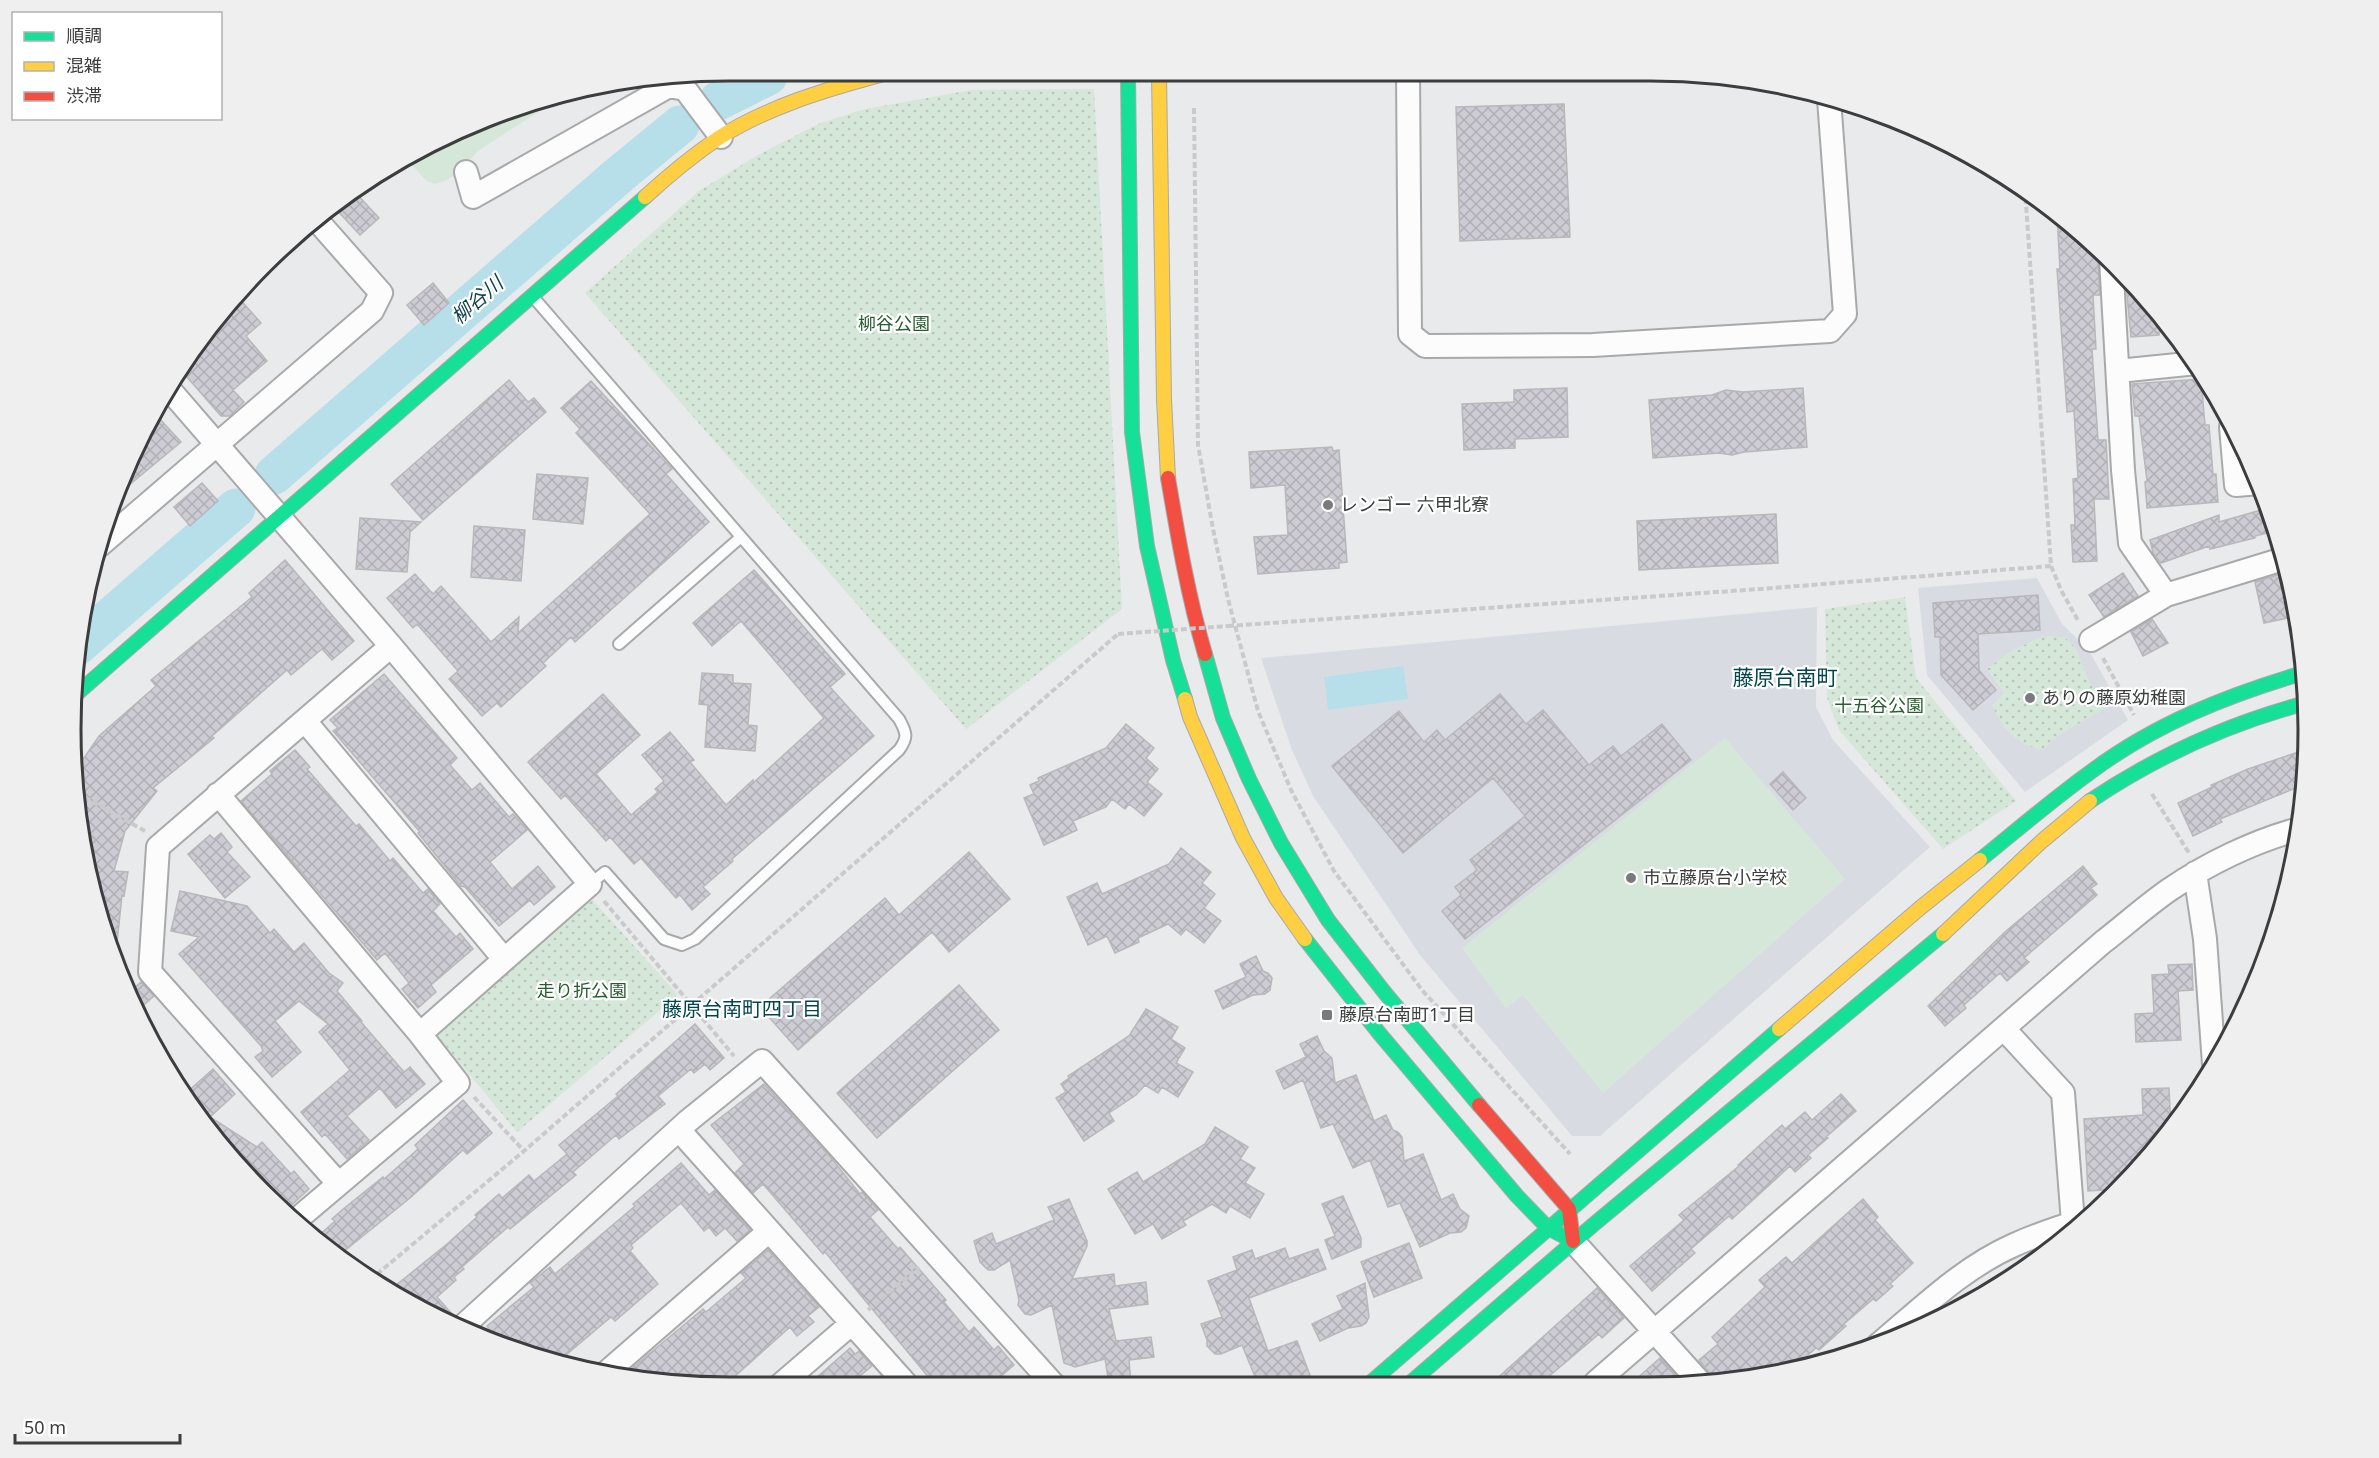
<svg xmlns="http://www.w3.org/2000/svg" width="2379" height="1458" viewBox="0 0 2379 1458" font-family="'Noto Sans','Noto Sans JP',sans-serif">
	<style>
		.built { fill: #d8dce2 }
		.green { fill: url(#green-dots) }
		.pitch { fill: #d5e7d8 }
		.water { fill: #b7dfea }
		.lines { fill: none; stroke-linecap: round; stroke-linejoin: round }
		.river { stroke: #b7dfea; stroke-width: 39 }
		.building { fill: url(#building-cross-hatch); stroke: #b8b8ba; stroke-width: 1.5 }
		.lane-casing { stroke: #a8a9aa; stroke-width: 14 }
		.street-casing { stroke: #a8a9aa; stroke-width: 26 }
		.fast-casing { stroke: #a8a9aa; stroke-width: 16 }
		.slow-casing { stroke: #a8a9aa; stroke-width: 16 }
		.jam-casing { stroke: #a8a9aa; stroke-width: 16 }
		.path { stroke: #cacacb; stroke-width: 4; stroke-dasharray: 6 3; stroke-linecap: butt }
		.lane { stroke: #fcfcfc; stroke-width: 10 }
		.street { stroke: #fcfcfc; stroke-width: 22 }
		.fast { stroke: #16e098; stroke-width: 14 }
		.slow { stroke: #ffcf43; stroke-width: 14 }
		.jam { stroke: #f24e42; stroke-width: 14 }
		.path-bridge { stroke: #cacacb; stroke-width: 4; stroke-dasharray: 6 3; stroke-linecap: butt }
		.poi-dot { fill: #797a7b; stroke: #fff; stroke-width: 2 }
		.labels { text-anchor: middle; stroke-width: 4.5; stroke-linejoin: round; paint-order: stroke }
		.park-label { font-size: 18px; fill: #275d30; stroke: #fff }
		.poi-label { font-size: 18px; fill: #3c3d3e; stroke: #fff; text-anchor: start }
		.water-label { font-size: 20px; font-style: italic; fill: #0b3e4a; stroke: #fff }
		.neighbourhood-label { font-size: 20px; fill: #02454b; stroke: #fff }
		.quarter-label { font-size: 21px; fill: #02454b; stroke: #fff }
		.rim { fill: none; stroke: #3c3d3e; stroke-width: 3 }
	</style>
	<defs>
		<pattern id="green-dots" width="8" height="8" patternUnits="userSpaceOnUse" patternTransform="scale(1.5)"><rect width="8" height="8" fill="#d5e7d8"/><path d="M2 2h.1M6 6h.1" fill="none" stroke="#b8c7ba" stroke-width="1.8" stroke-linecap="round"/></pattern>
		<pattern id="building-cross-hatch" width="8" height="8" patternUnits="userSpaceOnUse" patternTransform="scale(1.5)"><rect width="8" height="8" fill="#cdcbd3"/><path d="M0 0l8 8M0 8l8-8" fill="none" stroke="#b1afb6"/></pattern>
	</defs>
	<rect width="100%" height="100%" fill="#e9eaeb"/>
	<path class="built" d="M2037,578L2062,624L2088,649L2128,720L2025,792L1927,675L1918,588Z
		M1817,607L1816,707L1833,740L1930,847L1600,1136H1572L1420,955L1313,796L1292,750L1261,658Z"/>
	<path class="green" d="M1094,89L1122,609L966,729L585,293L699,191L758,155L818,124L865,109L972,90Z
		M1905,597L1916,678L2016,801L1943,849L1839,730L1827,698L1825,609Z
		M2043,636L2064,637L2070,642L2076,649L2090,684L2109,706L2059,735L2041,750C2013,741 2004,730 1992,705L2004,693L1987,669L2008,653Z
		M591,898L678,995L517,1132L436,1034Z"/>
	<path class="pitch" d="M566,94L478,151L454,176L444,181L435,184L426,181L406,158C456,127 508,108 566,94Z
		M1725,738L1845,879L1603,1093L1523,995L1506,1008L1462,948Z"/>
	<path class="water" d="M1403,666L1408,699L1328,710L1324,677Z"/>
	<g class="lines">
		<path class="river" d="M718,101L768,76
			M274,475L619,175L680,125
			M76,647L236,508"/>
	</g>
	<path class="building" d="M1564,104L1570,237L1460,241L1456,107Z
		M354,191L379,218L360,235L334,207Z
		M2057,215L2101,251L2098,260L2100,295H2093L2096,349H2092L2098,440H2106L2109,499H2094L2097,561L2073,562L2071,525H2075L2073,479L2078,478L2074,411L2067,412L2057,269H2060Z
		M2125,275L2147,302L2171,331L2159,332V335L2131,337Z
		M433,283L449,303L424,325L407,305Z
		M237,296L261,323L246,336L267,361L233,390L244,402L230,416H221L179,368Z
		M2201,379L2205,425H2209L2213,474H2216L2218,502L2147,508L2145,482L2147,481L2139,416H2135L2132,384Z
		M509,380L528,402L534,398L546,412L423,520L391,484Z
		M591,381L672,469L666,474L709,522L575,642L571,637L543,663L546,666L501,707L497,703L482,716L449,679L458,671L417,624L413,628L387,598L415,574L433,594L441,586L491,642L519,617L518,633L650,514L576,433L580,429L561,408Z
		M1567,388L1568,437L1515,439V448L1464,450L1462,404L1514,402V390Z
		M1803,388L1807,447L1744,452L1732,455L1719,453L1653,458L1649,400L1712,395L1726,390L1743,392Z
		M159,418L181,442L116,496L151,426Z
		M1332,447L1333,451L1339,450L1347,562L1339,563V568L1258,574L1254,537L1288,535L1285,485L1251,488L1249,452Z
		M537,474L588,478L583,524L533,519Z
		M202,483L218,501L190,526L174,507Z
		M2268,508L2275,531L2255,536V538L2210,549L2209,546L2161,563L2153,553L2150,540L2219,515V522Z
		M1776,514L1778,563L1639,570L1637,521Z
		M360,518L421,522L410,532L407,572L356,569Z
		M474,526L525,530L521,581L471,577Z
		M285,560L354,641L332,660L322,649L291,675L287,670L212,736L214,738L153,788L157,791L125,831L114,871L128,872L124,896L122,895L115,962L106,941L83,857L75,771L99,736L156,686L151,680L252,597L249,593Z
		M754,570L845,674L830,687L874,736L732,859L733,861L703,887L710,894L692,910L680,895L676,898L641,858L634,864L610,837L606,841L565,795L561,799L528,762L603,694L640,735L596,774L631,815L658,792L655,789L664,781L642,755L670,732L694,760L690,762L726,805L753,780V783L824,718L741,621L712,646L693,623Z
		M2287,572L2296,601L2297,616L2264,623L2255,582Z
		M2123,573L2138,596L2104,617L2089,595Z
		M2038,595L2040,630L1978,634L1979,670L1996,690L1973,710L1941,675L1940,637H1935L1933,603Z
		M2152,619L2168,643L2143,656L2131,632Z
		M702,673L733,675V683L751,684L748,725L757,726L755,751L705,747L708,705L699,704Z
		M384,674L457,758L450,765L472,790L480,783L509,817L513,814L527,830L490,862L512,889L538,866L555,887L534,905L530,900L499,926L465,887L461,886L418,833L420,832L333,731L338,728L330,720Z
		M1500,694L1526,724L1543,710L1589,765L1613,746L1621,756L1662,724L1691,760L1465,939L1442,911L1461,895L1455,887L1477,870L1470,860L1525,816L1493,778L1403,853L1332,766L1399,711L1424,742L1437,730L1445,740Z
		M1126,724L1154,748L1146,758L1158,769L1147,782L1162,794L1144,816L1129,804L1125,809L1112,799L1106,807L1073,821L1077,830L1044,845L1024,798L1034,794L1030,785L1039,781L1038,778L1106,748Z
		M2307,749L2303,785L2220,819L2222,822L2193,836L2178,803L2212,787L2211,785L2248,769Z
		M295,750L310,767L307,769L356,826L359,824L390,861L393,858L423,893L428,889L440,904L433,911L456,937L460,933L473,949L431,985L436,992L418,1008L402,989L409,983L385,953L377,960L241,801L272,774L270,771Z
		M1783,772L1806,798L1793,810L1770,784Z
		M221,833L232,847L227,852L250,877L225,898L188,854L210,835L214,839Z
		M1181,848L1211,872L1202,883L1215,894L1204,908L1221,921L1204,943L1186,929L1181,935L1168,924L1138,938L1139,942L1115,953L1107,936L1088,945L1067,897L1097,883L1102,894L1169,864Z
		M969,852L1010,899L949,952L932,932L798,1050L760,1007L885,898L899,915Z
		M2083,866L2097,884L2091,888L2097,895L2024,958L2029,962L2007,981L2000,973L1964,1005L1966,1008L1945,1026L1928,1006L2006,931Z
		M180,891L247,906L270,933L274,929L294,952L304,943L329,973L343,983L337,991L362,1021L361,1022L404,1072L410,1067L425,1084L396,1108L380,1088L347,1116L369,1140L347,1159L325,1134L322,1137L301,1112L350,1070L319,1032L328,1024L299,1001L275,1021L301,1052L272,1077L255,1057L263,1051L261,1046L179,954L199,937L171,931Z
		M1256,956L1263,971L1268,973L1272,978L1270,990L1265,994L1253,995L1223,1009L1215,991L1246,977L1240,964Z
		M2192,964L2193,990L2178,991L2181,1040L2136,1042L2135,1014L2154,1013L2152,975L2169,974L2168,965Z
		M141,982L154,996L137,1011L129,993Z
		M959,985L999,1030L877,1138L837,1093Z
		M1146,1009L1178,1027L1171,1039L1185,1048L1176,1063L1193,1072L1178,1097L1162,1087L1158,1093L1145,1085L1136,1095L1109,1113L1114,1121L1084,1141L1056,1098L1066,1092L1061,1084L1069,1078L1068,1076L1129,1036Z
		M695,1024L724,1058L710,1070L705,1064L694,1073L691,1069L658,1096L665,1104L619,1139L616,1135L573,1172L576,1175L510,1229L508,1227L462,1267L464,1269L454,1277L456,1280L437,1297L454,1316L451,1320L390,1290L447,1244L477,1217L475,1215L499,1194L502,1198L529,1175L534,1181L567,1154L559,1145L618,1096L616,1094Z
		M1317,1036L1324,1051L1332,1058L1335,1083L1356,1075L1374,1121L1386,1115L1393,1130L1398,1132L1402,1137L1404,1161L1423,1154L1441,1200L1453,1194L1460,1209L1469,1216L1466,1228L1461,1232L1450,1233L1420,1247L1400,1203L1388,1207L1370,1160L1353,1168L1333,1124L1321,1128L1303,1080L1284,1089L1276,1071L1306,1057L1300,1044Z
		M213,1069L235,1094L210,1117L257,1147L262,1142L291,1174L294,1171L309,1189L284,1212L264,1195L206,1130L184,1095Z
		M764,1084L832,1159L860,1194L862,1192L878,1210L870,1217L898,1249L900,1247L946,1300L944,1302L969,1332L974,1327L994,1350L998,1346L1014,1365L991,1385H935L825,1252L823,1254L763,1184L753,1193L735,1173L744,1164L711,1125Z
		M2169,1088L2171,1127L2120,1189L2088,1191L2084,1119L2143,1115L2142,1089Z
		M1841,1094L1856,1111L1826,1137L1828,1138L1808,1155L1811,1158L1795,1172L1790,1166L1732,1219L1729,1216L1691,1249L1695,1253L1652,1291L1630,1266L1684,1220L1679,1215L1739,1166L1738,1165L1782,1125L1785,1129L1805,1112L1812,1120Z
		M463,1100L492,1133L467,1154L463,1150L410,1198L338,1256L316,1238L335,1221L332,1219L342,1210L383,1177L384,1179L418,1149L415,1145Z
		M1215,1127L1248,1147L1240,1159L1255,1168L1245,1183L1264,1194L1250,1218L1230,1206L1226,1213L1212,1204L1183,1221L1186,1225L1162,1239L1153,1224L1135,1234L1108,1189L1137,1172L1143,1182L1205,1144Z
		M681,1163L709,1195L715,1190L750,1230L737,1241L725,1228L716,1236L709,1227L704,1231L681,1203L631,1245L633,1248L630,1251L658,1284L615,1321L611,1317L559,1361L517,1352L504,1346L487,1326L534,1287L530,1283L550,1267L555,1274L635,1206L633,1204Z
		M1343,1196L1361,1238V1247L1332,1259L1325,1240L1335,1236L1322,1204Z
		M1069,1199L1087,1241V1246L1072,1279L1114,1274L1115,1286L1146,1282L1148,1304L1109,1309L1116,1341L1151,1337L1154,1357L1129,1360L1131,1384H1109L1105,1359L1075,1367L1064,1363L1052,1305L1031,1315L1025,1314L1018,1305L1019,1300L1010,1260L994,1270H988L980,1262L974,1241L992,1233L996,1244L1054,1220L1048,1207Z
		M1863,1199L1878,1217L1875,1220L1913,1263L1890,1284L1893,1286L1876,1301L1873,1299L1844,1324L1846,1326L1819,1350L1816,1348L1792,1369L1736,1382H1713L1710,1373L1699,1360L1718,1344L1712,1337L1765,1287L1759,1280L1786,1257L1792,1263Z
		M1409,1243L1422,1278L1374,1297L1361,1262Z
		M1285,1248L1289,1259L1318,1249L1326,1269L1249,1298L1268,1351L1297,1341L1310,1375L1288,1384H1258L1242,1345L1221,1354H1215L1207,1346V1340L1201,1324L1222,1317L1208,1281L1237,1270L1233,1257L1252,1250L1255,1259Z
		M768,1250L819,1307L808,1316L814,1322L797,1336L790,1327L724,1386H686L625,1374L703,1309L706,1312L746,1278L741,1273Z
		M1365,1283L1369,1317L1366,1323L1361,1326L1348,1328L1320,1341L1312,1324L1343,1309L1337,1296Z
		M1597,1288L1624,1318L1602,1338L1599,1334L1541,1383H1492Z
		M850,1348L855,1354L859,1351L872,1366L849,1385L807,1386Z
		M1660,1358L1682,1382H1633Z"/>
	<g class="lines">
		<g class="lane-casing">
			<path id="lane" d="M534,298L899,719C907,733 908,738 899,750L695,939L682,945L664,939L605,872L590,884
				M619,644L741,537"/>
		</g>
		<g class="street-casing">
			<path id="street" d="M1408,73L1410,334L1425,346L1593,345L1830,331L1845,314L1829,99
				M466,172L473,197L669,86L685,89L721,137
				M2111,259L2123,470L2130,543L2166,595
				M2118,371L2197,363
				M169,389L391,646L590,884L420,1034
				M2231,427L2236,485L2260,483
				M99,546L372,311L381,293L315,218
				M2091,640L2166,595L2283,559
				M305,721L504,959
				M218,794L420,1034L458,1083L295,1221
				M2195,873L2205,939L2214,1064
				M2004,1029L2063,1093L2073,1223
				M679,1130L907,1385
				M338,1183L150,972L158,847L391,646
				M1573,1241L1700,1382
				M463,1326L688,1121L762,1061L1054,1385
				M1878,1345C1921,1309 1962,1268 2014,1245C2036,1235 2060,1227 2083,1220
				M608,1371L769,1231
				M1596,1382L2103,942C2125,925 2146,906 2169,890C2207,864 2254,841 2299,829
				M779,1386L851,1324"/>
		</g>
		<g class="fast-casing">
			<path id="fast" d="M1128,74L1132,432L1147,546L1173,660L1185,699
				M1205,654L1223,718L1249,779L1281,843L1328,920L1385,993L1479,1105
				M73,697L645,197
				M2090,801C2157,756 2227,724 2306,703
				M1980,860C2017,830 2053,799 2092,771C2155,724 2228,695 2303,673
				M1305,939L1379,1033L1517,1196L1548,1228L1573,1241
				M1370,1383L1779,1029
				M1410,1383L1593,1225L1943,934"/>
		</g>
		<g class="slow-casing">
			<path id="slow" d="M1159,74L1164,399L1168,478
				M645,197C668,176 692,156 717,139C767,107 824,90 880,75
				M1185,699L1190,717L1243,838L1276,898L1305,939
				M1943,934L2042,841L2090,801
				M1779,1029L1920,908L1980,860"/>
		</g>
		<g class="jam-casing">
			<path id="jam" d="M1168,478C1178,537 1188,596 1205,654
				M1479,1105L1569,1209L1573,1241"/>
		</g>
		<path class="path" d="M1194,108L1198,445L1213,529L1228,599L1258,711L1291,790L1334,871L1422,990L1570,1154
			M2025,189L2051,566L2062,592L2079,622
			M1228,626L1760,589L2051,566
			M2103,658L2134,715
			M77,793L145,831
			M2152,794L2189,853
			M604,901L734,1056
			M474,1097L524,1151
			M370,1280L524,1151L1118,634
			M868,1310L919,1267"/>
		<use href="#lane" class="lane"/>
		<use href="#street" class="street"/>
		<use href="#fast" class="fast"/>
		<use href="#slow" class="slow"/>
		<use href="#jam" class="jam"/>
		<path class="path-bridge" d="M1118,634L1228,626"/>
	</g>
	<g class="poi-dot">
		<circle cx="1328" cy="505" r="6"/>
		<circle cx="2030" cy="698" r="6"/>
		<circle cx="1631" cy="878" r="6"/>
		<rect x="1321" y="1009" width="12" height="12" rx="3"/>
	</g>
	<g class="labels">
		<g class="park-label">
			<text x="894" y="330">柳谷公園</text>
			<text x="1879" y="712">十五谷公園</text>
			<text x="582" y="997">走り折公園</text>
		</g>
		<g class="poi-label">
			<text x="1340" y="511">レンゴー 六甲北寮</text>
			<text x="2042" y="704">ありの藤原幼稚園</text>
			<text x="1643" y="884">市立藤原台小学校</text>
			<text x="1339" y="1021">藤原台南町1丁目</text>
		</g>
		<g class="water-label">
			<text transform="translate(477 300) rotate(-41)" y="7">柳谷川</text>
		</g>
		<g class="neighbourhood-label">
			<text x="742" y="1016">藤原台南町四丁目</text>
		</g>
		<g class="quarter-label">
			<text x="1785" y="685">藤原台南町</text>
		</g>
	</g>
	<path d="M0 0H2379V1458H0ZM729 81H1650A648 648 0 0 1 2298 729V729A648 648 0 0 1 1650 1377H729A648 648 0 0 1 81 729V729A648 648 0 0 1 729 81Z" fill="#efeff0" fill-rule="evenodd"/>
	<path class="rim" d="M729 81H1650A648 648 0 0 1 2298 729V729A648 648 0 0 1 1650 1377H729A648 648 0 0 1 81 729V729A648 648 0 0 1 729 81Z"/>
	<rect x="12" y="12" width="210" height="108" fill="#ffffff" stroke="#b1b1b2" stroke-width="1.5"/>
	<rect x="24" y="32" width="30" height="9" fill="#16e098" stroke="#b1b1b2" stroke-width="1.5"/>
	<text x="66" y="42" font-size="18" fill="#3c3d3e">順調</text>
	<rect x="24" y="62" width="30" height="9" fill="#ffcf43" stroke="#b1b1b2" stroke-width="1.5"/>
	<text x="66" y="72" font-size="18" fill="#3c3d3e">混雑</text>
	<rect x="24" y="92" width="30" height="9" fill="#f24e42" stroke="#b1b1b2" stroke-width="1.5"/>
	<text x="66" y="102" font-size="18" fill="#3c3d3e">渋滞</text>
	<path d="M15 1434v9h165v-9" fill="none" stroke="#3c3d3e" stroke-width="3"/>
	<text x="24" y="1434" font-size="18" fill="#3c3d3e" stroke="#ffffff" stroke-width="4.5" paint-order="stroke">50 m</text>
</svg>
